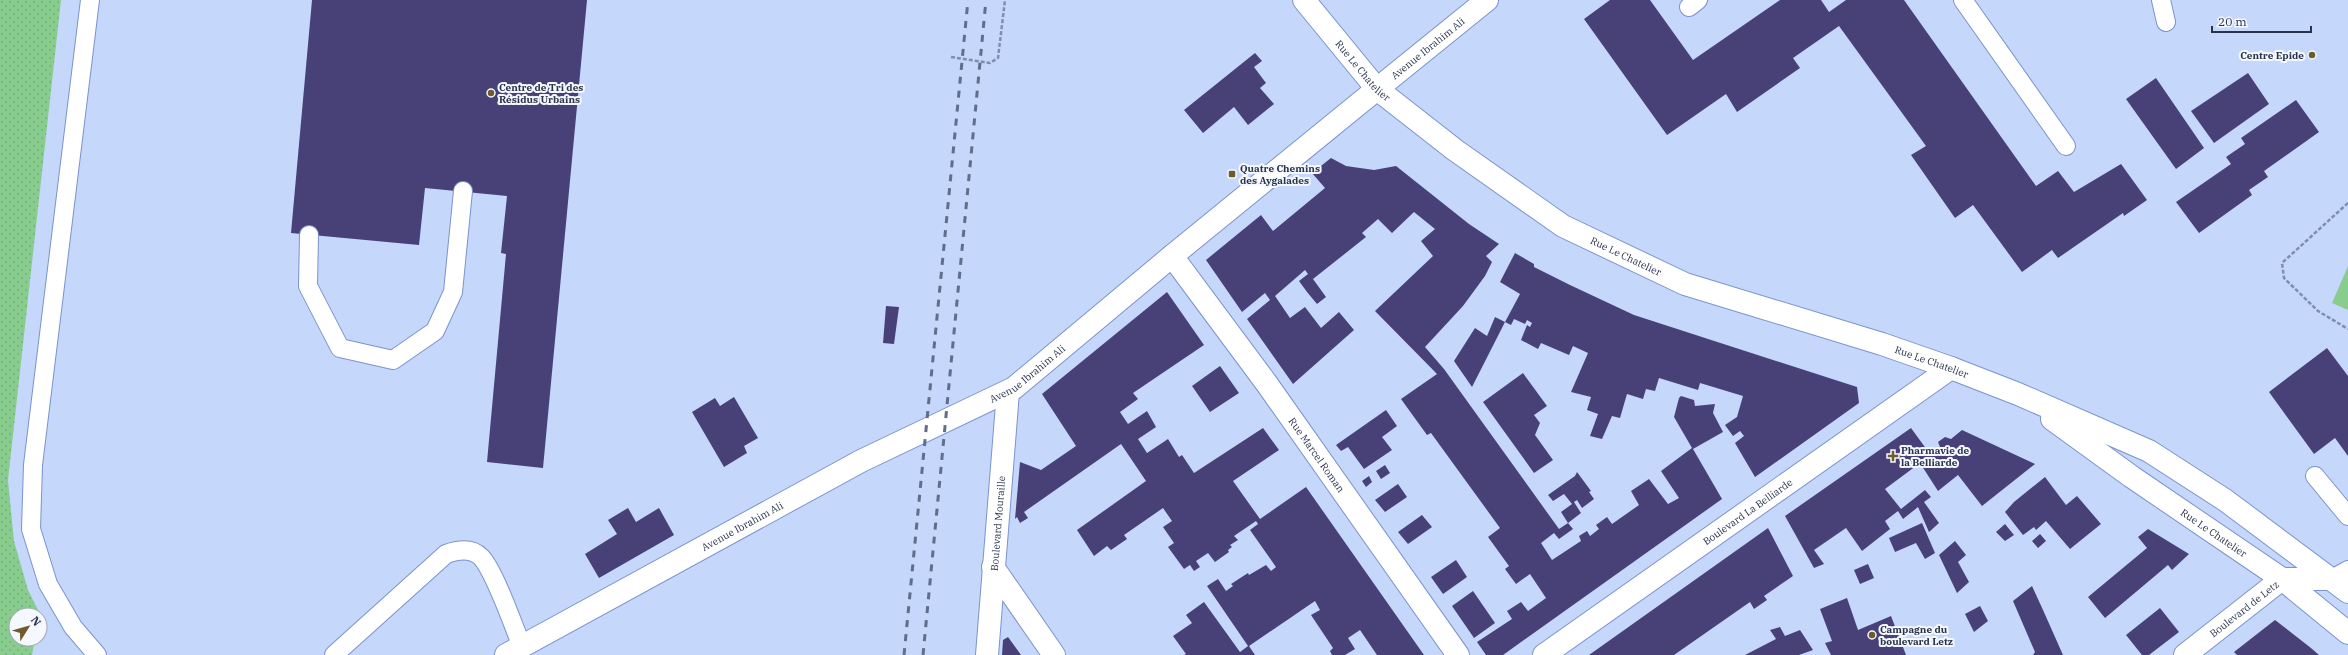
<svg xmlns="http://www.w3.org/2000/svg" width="2348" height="655" viewBox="0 0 2348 655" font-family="'IBM Plex Serif',serif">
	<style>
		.grass { fill: #88cd8d }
		.park { fill: url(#park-dots) }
		.building { fill: #474178 }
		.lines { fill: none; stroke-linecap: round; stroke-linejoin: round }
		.service-casing { stroke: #7b93cd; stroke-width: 20 }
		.minor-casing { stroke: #7b93cd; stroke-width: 24 }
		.tertiary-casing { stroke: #7b93cd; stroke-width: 24 }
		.secondary-casing { stroke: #7b93cd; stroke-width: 24 }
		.path { stroke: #7f8ead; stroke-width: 2.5; stroke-dasharray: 4 2; stroke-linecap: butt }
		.service { stroke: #fff; stroke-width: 18 }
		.minor { stroke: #fff; stroke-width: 22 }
		.tertiary { stroke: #fff; stroke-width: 22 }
		.secondary { stroke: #fff; stroke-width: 22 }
		.rail { stroke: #616e8a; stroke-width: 3; stroke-dasharray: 7 7; stroke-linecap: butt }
		.poi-dot { fill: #705b2a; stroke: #f5f8fe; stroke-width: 1.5 }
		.labels { text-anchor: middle; stroke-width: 4; stroke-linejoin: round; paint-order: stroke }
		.street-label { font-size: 10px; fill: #28334b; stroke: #f5f8fe }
		.poi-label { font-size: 10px; font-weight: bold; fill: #28334b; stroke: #f5f8fe; text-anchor: start }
	</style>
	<defs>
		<pattern id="park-dots" width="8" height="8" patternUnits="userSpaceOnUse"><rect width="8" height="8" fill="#88cd8d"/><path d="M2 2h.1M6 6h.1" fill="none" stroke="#75b07b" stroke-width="1.8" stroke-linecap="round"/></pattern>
	</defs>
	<rect width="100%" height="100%" fill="#c6d7fc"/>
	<path class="grass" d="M2348,266V310L2332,303Z"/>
	<path class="park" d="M0,0H61L8,480L14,541L28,590L44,622L40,629V615H16V639H35L32,655H0Z"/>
	<path class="building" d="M312,0H587L543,468L487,462L506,254L501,253L507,196L425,188L419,245L291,233Z
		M1610,0H1650L1693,60L1780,0H1821L1829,12L1846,0H1904L2036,186L2058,171L2074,192L2121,164L2147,200L2124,216L2123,213L2058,258L2052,250L2022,272L1973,205L1955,218L1911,155L1926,146L1839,26L1793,58L1800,68L1737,112L1726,94L1667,135L1584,19Z
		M1255,53L1262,61L1254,67L1266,83L1260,88L1274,104L1248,125L1234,107L1203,133L1184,110Z
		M2248,73L2269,104L2214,143L2191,111Z
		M2156,78L2204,148L2176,169L2126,99Z
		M2296,100L2319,132L2264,171L2268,177L2249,190L2252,195L2199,233L2176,202L2231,164L2226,157L2245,144L2241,138Z
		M1331,158L1346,166L1374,170L1396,166L1469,224L1499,244L1486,256L1492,262L1485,276L1463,306L1425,347L1444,369L1559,529L1568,523L1561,512L1572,504L1564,494L1553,501L1548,495L1575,476L1577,472L1591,491L1589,492L1594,499L1582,508L1577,500L1574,502L1581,513L1568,523L1573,529L1559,539L1554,533L1541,543L1552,560L1581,541L1579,536L1587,531L1590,536L1599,529L1596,525L1607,517L1612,524L1639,505L1631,491L1649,479L1668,504L1679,498L1661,471L1692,448L1674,417L1679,398L1681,396L1694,400L1695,406L1715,404L1713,413L1723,432L1693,449L1722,499L1503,655H1486L1477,642L1512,619L1507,611L1521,602L1528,611L1546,598L1530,574L1516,584L1505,569L1509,566L1488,537L1500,528L1431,433L1427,435L1401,399L1437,374L1375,311L1433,256L1421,241L1435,229L1414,212L1392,233L1378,219L1362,233L1366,237L1313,279L1326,297L1317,304L1307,292L1299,281L1308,274L1305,270L1275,296L1290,318L1305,307L1321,328L1339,312L1354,330L1293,384L1247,319L1270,300L1265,293L1242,312L1206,260L1261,215L1273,231L1325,188L1312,173Z
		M1515,253L1534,264V267L1570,285L1634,315L1857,387L1859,403L1755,477L1735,443L1744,436L1740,431L1733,436L1725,425L1737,417L1743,396L1700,383L1698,390L1659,378L1655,391L1646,389L1643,399L1627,394L1620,418L1612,416L1602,439L1590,436L1598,414L1587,410L1591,397L1571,392L1588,353L1573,346L1569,355L1541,343L1538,349L1521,340L1527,325L1530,327L1532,323L1527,320L1525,324L1514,319L1511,325L1505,322L1520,294L1500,282Z
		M1167,292L1204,345L1133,393L1138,399L1120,412L1128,424L1147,411L1156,427L1138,439L1147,453L1168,439L1179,457L1182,455L1194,473L1263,428L1279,450L1233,481L1260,519L1306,487L1424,655H1377L1360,630L1348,638L1355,649L1345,655H1332L1330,651L1333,648L1311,615L1320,610L1315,601L1249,646L1255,655H1184L1186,654L1173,636L1192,623L1186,615L1204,602L1240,652L1248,646L1207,586L1218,579L1226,591L1233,586L1231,584L1248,573L1249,575L1266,565L1271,571L1276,567L1250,530L1258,524L1256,521L1234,536L1238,540L1230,545L1232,547L1228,550L1229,552L1215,562L1208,553L1196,561L1200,567L1194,571L1190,565L1184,569L1168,547L1174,543L1163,527L1172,521L1163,508L1124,535L1127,539L1111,550L1107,546L1094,556L1077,530L1146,481L1121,444L1024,512L1028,518L1020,523L1017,517L1015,519L1020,462L1041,470L1076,446L1042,394Z
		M886,306L899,307L894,344L883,343Z
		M1495,317L1505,322L1472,387L1454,361L1475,328L1487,336Z
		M2327,348L2348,376V456L2335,438L2314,454L2269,392Z
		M1220,366L1239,393L1210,412L1192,386Z
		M1523,373L1547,406L1534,415L1540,423L1535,435L1553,460L1534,473L1483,402Z
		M734,397L758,438L744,446L747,453L724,467L692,412L715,398L720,406Z
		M1386,410L1397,426L1382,437L1392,450L1364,469L1348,447L1341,451L1336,445Z
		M1911,428L1930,454L1940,447L1938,442L1945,437L1951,439L1962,430L2035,464L1982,506L1958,475L1938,491L1920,463L1885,489L1901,509L1925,490L1931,497L1924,502L1939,523L1929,532L1918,507L1903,519L1898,511L1885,521L1890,529L1862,551L1846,528L1814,550L1824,564L1814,568L1785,516Z
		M1385,465L1390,473L1381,479L1376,471Z
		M1369,476L1372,482L1366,487L1362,481Z
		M2045,477L2066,505L2077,496L2101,524L2070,549L2046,521L2036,530L2034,527L2023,535L2005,512L2014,502Z
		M1398,484L1407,497L1385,512L1375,500Z
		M628,508L636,522L659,508L674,535L599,578L585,554L617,534L608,520Z
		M1422,515L1432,527L1408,544L1398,532Z
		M1922,523L1935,553L1925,559L1916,543L1895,552L1889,538Z
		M2005,524L2014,535L2005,541L1996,532Z
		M1768,528L1793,576L1764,596L1767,600L1754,609L1750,602L1674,655H1589Z
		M2148,529L2189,554L2172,570L2168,565L2105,618L2088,597L2147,548L2138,537Z
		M2040,534L2046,541L2038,548L2032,541Z
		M1955,541L1966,555L1958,562L1969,582L1957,593L1939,555Z
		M1456,560L1467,577L1443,594L1431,577Z
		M1868,564L1874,578L1860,584L1854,570Z
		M2032,586L2043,610L2063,655H2033L2035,652L2013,601Z
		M1473,591L1495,623L1474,638L1452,606Z
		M1847,598L1858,630L1891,616L1906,655H1831L1825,643L1832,641L1820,609Z
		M1980,606L1988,621L1974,632L1965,614Z
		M2160,608L2179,632L2149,655H2142L2126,635Z
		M2275,620L2311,648L2319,655H2237L2234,652Z
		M1780,627L1785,636L1800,630L1813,650L1799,655H1745L1776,639L1770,630Z
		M1008,637L1021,655H1002L1003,640Z"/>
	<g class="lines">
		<g class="service-casing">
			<path id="service" d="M90,0L33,465L31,529L48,584L73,627L97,655
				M1963,0L2066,146
				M2161,0L2166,22
				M1689,7L1698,0
				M309,235L308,286L340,348L393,360L435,331L453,292L463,191
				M2315,476L2348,516
				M2332,579L2348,570
				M334,655L446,554C457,550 471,547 481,557C494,570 514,627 522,647"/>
		</g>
		<g class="minor-casing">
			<g id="minor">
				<path id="s1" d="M1377,89L1487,0"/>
				<path id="s2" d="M1172,256L1267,384L1458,655"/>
				<path d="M993,567L1054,655"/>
				<path id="s3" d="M987,655L1008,392"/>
				<path id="s4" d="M1544,655L1951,368"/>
				<path id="s5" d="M2185,655L2282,579H2332"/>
			</g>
		</g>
		<g class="tertiary-casing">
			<g id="tertiary">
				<path id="s6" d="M506,655L861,461L1014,388L1172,256L1377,89"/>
			</g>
		</g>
		<g class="secondary-casing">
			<g id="secondary">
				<path id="s7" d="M1304,0L1377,89L1455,150L1563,226L1685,284L1882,344L1951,368L2018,394L2149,451L2225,500L2348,592"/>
				<path id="s8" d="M2052,419L2132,477L2282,579L2348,633"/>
			</g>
		</g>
		<path class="path" d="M951,57L990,63L998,58L1005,0
			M2348,203L2282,263L2284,278L2318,311L2348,329"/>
		<use href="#service" class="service"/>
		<use href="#minor" class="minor"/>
		<use href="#tertiary" class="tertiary"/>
		<use href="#secondary" class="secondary"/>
		<path class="rail" d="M904,655L968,0
			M923,655L986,0"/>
	</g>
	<g class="poi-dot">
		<circle cx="2312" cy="55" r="4"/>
		<circle cx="491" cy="93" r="4"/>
		<rect x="1228" y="170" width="8" height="8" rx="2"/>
		<path d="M1891 450h4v4h4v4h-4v4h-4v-4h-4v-4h4z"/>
		<circle cx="1872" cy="635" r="4"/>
	</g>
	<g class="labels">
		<g class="street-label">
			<text dy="4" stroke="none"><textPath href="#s1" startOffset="65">Avenue Ibrahim Ali</textPath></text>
			<text dy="4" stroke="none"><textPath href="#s7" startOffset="92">Rue Le Chatelier</textPath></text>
			<text dy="4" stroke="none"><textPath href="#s7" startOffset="416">Rue Le Chatelier</textPath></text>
			<text dy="4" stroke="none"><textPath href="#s7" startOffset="740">Rue Le Chatelier</textPath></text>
			<text dy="4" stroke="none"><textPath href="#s6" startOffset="593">Avenue Ibrahim Ali</textPath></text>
			<text dy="4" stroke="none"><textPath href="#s2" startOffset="246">Rue Marcel Roman</textPath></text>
			<text dy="4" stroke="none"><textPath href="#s4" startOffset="249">Boulevard La Belliarde</textPath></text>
			<text dy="4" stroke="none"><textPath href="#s3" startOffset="132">Boulevard Mouraille</textPath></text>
			<text dy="4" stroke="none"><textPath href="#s6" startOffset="269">Avenue Ibrahim Ali</textPath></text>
			<text dy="4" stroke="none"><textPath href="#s8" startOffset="198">Rue Le Chatelier</textPath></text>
			<text dy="4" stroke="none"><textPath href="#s5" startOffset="75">Boulevard de Letz</textPath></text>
		</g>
		<g class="poi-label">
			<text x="2304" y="59" text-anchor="end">Centre Epide</text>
			<text x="499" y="91">Centre de Tri des<tspan x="499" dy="12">Résidus Urbains</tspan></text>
			<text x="1240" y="172">Quatre Chemins<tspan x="1240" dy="12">des Aygalades</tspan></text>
			<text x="1901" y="454">Pharmavie de<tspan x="1901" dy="12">la Belliarde</tspan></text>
			<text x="1880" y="633">Campagne du<tspan x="1880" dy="12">boulevard Letz</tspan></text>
		</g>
	</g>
	<g transform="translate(28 627) rotate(53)"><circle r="19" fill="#f5f8fe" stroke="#a3a9b6"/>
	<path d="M0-3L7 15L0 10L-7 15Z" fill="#705b2a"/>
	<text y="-6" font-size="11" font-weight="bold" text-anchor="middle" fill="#28334b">N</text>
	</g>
	<path d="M2212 26v6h99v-6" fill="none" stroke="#28334b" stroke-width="2"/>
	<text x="2218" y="26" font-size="12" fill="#28334b" stroke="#f5f8fe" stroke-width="3" paint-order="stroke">20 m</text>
</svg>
